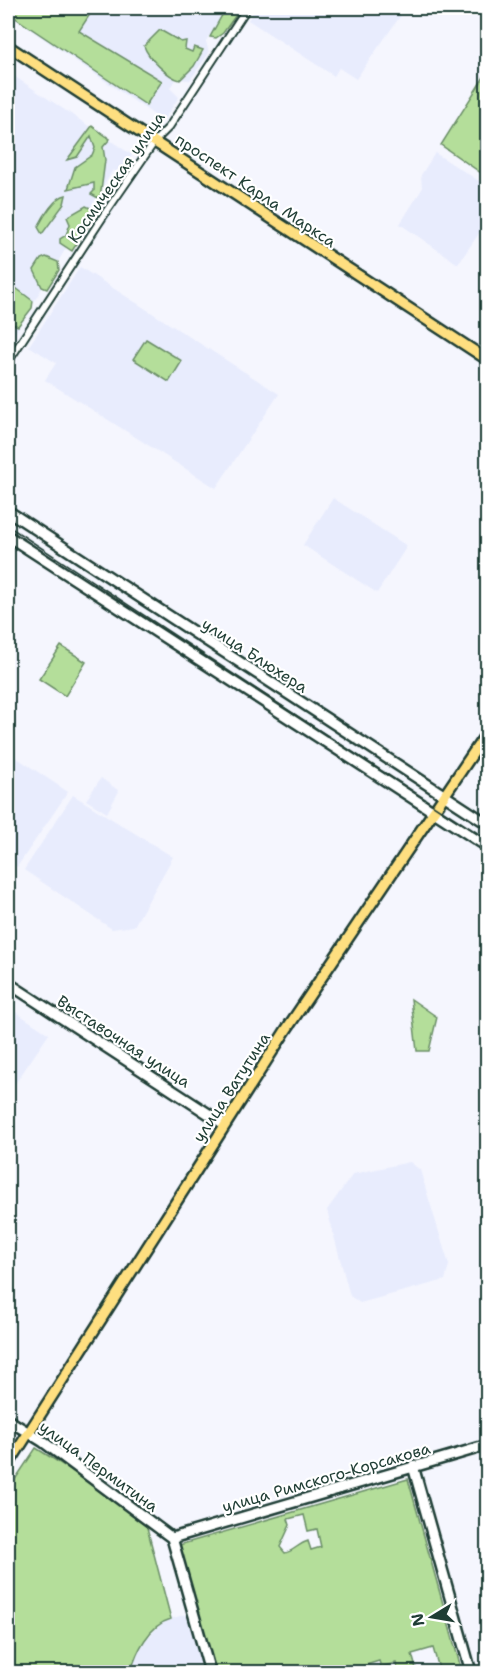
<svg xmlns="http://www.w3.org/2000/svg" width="495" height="1680" viewBox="0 0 495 1680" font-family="'Shantell Sans',sans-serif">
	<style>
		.built { fill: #e8ecfd }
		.green { fill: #b4de9a; stroke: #6a8e67; stroke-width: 1.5; fill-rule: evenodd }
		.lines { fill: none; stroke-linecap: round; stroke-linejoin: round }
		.street-casing { stroke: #1f3d34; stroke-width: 10 }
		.secondary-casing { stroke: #1f3d34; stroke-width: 14 }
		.primary-casing { stroke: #1f3d34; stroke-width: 14 }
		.street { stroke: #fff; stroke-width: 6 }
		.secondary { stroke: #fff; stroke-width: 9 }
		.primary { stroke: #fedf80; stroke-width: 9 }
		.tram { stroke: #1f3d34; stroke-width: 1.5 }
		.labels { text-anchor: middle; stroke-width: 4.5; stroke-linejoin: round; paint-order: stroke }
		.street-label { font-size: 16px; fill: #1f3d34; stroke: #fff }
	</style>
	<rect width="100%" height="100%" fill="#f5f6fe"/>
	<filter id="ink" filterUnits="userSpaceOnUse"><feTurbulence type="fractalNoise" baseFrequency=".0167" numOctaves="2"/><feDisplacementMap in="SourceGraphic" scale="12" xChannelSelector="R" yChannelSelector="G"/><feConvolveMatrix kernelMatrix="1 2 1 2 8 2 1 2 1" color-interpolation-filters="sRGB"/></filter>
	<g filter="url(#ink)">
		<path class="built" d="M8,8H237L217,35L209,36L206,41L209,53L190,80L176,79L173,83L170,88L179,97L163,121L8,14Z
			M256,8H406L356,79L339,68L334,76L248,20Z
			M8,72L132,155L121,174L113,170L8,345Z
			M435,153L487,186V231L480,232L458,264L400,224L422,189L421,175Z
			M80,267L279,394L216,488L45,380L56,363L29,346Z
			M333,498L407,546L377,593L303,545Z
			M8,752L68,792L17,867L8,860Z
			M101,778L119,791L107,813L86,800Z
			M73,795L173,857L134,926L112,929L24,870Z
			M8,1007L49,1034L8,1094Z
			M410,1162L420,1170L449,1265L445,1280L360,1303L350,1296L327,1210L353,1174Z
			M187,1614L203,1672H131L136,1651L163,1621Z"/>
		<path class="green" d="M10,8H94L79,31L162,81L146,105L8,13Z
			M226,8H241L223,33L216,38L210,37Z
			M160,30L181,42L186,41L185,49L192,52L194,47L203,50L194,66L180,80C168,77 148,58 144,46Z
			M487,72V177L441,145Z
			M92,126L110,139L103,147L105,160L100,199L91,194L94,191V183L68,189L75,167L92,155L95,148L91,136L77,157L67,160Z
			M66,195L64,204L42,234L38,227C43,217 55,197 66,195Z
			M86,206L94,210L95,216L72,251L60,243V239L66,235L70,224L67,217Z
			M46,257L58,262L59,270L47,289L42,287L34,270L41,259Z
			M8,282L33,301L32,308L18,326L10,323L8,316Z
			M146,339L182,361L169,382L133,359Z
			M61,646L86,662L65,696L39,679Z
			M411,999L437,1017L429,1051H417Z
			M36,1448L144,1516L171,1619C149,1625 136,1652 131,1672H8V1490Z
			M408,1479L462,1672H440L433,1648L412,1654L417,1672H398L396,1663L381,1667L379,1661L363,1666L365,1672H214L179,1545ZM304,1515L308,1531L317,1529L321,1547L311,1550L308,1541C298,1544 294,1551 285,1553L280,1547L290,1525L288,1519Z"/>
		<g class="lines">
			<g class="street-casing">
				<path id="street" d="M8,362L106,212L155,141L169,127L247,8"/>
			</g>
			<g class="secondary-casing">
				<path id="secondary" d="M8,511L488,824
					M8,536L488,847
					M8,983L224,1124
					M8,1420L42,1441L172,1538
					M413,1466L471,1672
					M172,1538L488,1445
					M172,1538L210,1672"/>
			</g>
			<g class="primary-casing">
				<path id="primary" d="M8,46L488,360
					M8,1465L286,1030L488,731"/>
			</g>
			<use href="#street" class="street"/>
			<use href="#secondary" class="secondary"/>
			<use href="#primary" class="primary"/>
			<path class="tram" d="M8,526L488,841"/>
		</g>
	</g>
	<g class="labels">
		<g class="street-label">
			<text transform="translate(116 177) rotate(-55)" y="6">Космическая улица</text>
			<text transform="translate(256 190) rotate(34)" y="6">проспект Карла Маркса</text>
			<text transform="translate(255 655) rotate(33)" y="6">улица Блюхера</text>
			<text transform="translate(124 1041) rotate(33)" y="6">Выставочная улица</text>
			<text transform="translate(231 1087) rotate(-57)" y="6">улица Ватутина</text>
			<text transform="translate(99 1466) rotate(36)" y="6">улица Пермитина</text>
			<text transform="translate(326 1477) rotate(-16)" y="6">улица Римского-Корсакова</text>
		</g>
	</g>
	<rect width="495" height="1680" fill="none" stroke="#fff" stroke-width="30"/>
	<rect x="15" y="15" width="465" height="1650" fill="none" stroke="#1f3d34" stroke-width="2" filter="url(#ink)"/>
	<g transform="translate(432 1617) rotate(259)" stroke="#ffffff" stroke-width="4.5" paint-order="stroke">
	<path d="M0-4.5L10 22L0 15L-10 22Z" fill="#1f3d34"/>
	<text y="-9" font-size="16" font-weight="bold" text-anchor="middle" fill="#1f3d34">N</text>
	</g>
</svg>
